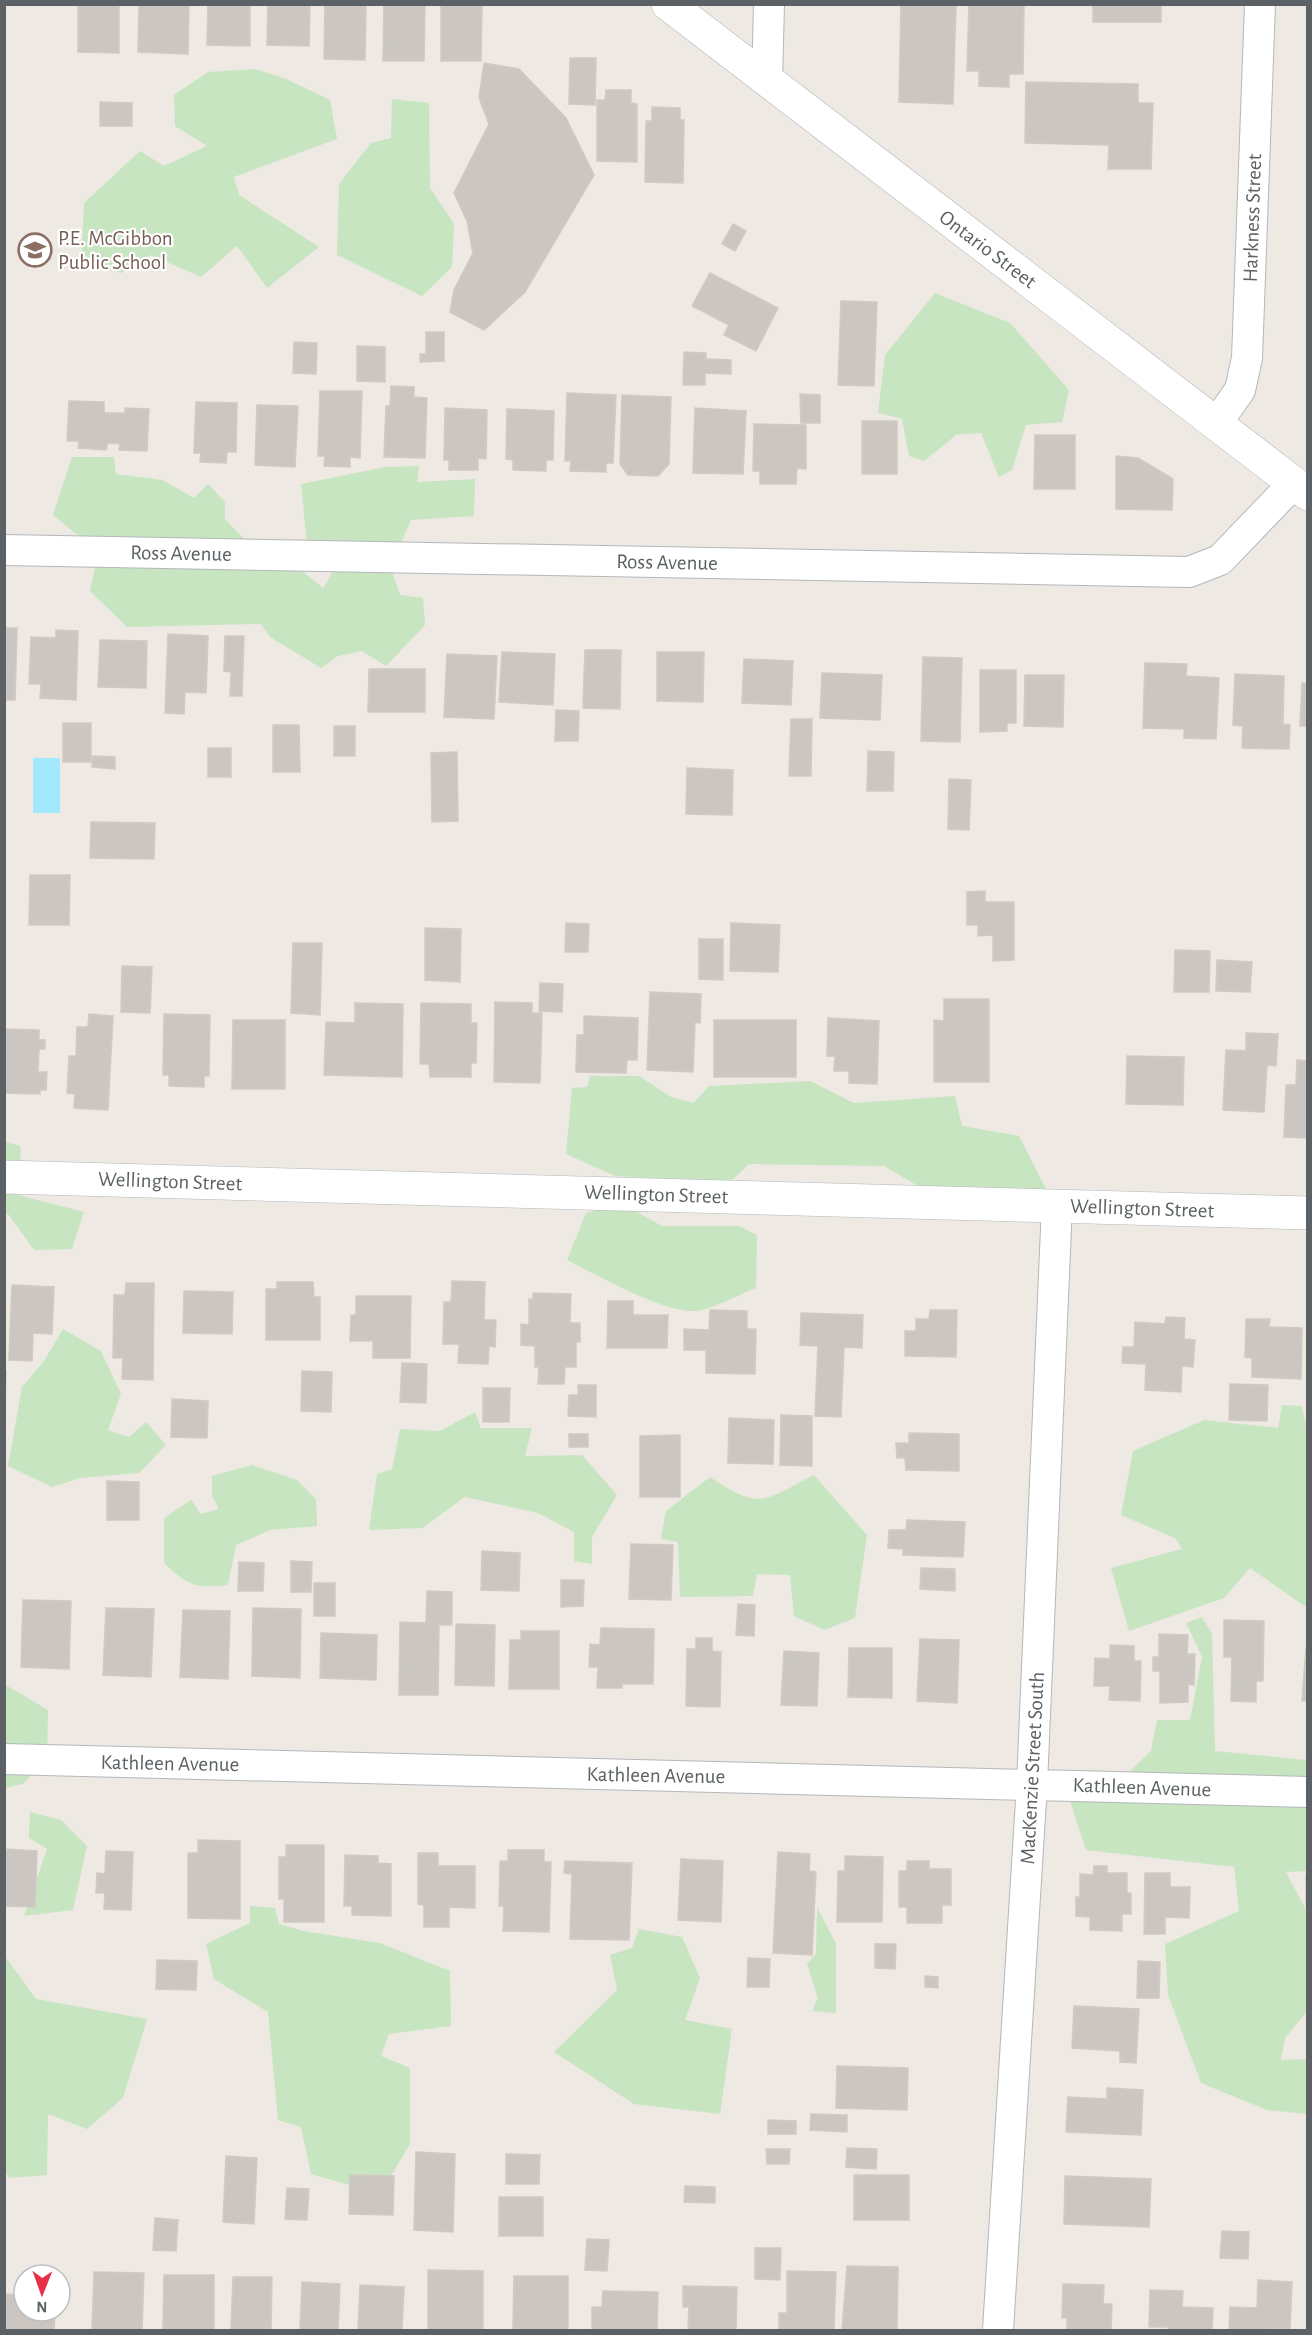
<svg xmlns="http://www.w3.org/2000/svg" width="1312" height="2335" viewBox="0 0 1312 2335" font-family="'Alegreya Sans',sans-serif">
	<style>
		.green { fill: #c7e5c0 }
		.water { fill: #a3e9fe }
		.building { fill: #cbc6c2; stroke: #d2cac1; stroke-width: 1.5 }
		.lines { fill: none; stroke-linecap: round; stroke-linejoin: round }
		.street-casing { stroke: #b4b7ba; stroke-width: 32 }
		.secondary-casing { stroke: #b2b8bb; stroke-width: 34 }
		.street { stroke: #fff; stroke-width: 30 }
		.secondary { stroke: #fff; stroke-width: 33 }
		.labels { text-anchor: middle; stroke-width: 4.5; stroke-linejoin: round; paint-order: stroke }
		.street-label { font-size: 21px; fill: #5b6164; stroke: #fff }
		.education-label { font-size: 21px; fill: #785e54; stroke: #fff; text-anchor: start }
	</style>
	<rect width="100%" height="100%" fill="#eee9e3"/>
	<path class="green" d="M255,69L284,78L330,100L337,139L234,177L239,195L319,247L267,288L237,246L201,277L151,255L121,273L81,263L84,203L140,151L164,166L207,146L175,126L174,95L208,72Z
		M392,99L429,103L430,188L454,224L452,267L422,296L337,255L339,184L371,143L391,138Z
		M935,293L1010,323L1069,390L1062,422L1026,425L1012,470L999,477L981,433L956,435L924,461L909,456L902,419L878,413L885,355Z
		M72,457H114L116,474L162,480L194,498L208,484L225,502V519L247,542L81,538L53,515Z
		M419,466L417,482L475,479L474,516L411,520L398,550L307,544L301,484L385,467Z
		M86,544L291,562L323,588L346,550L386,552L400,595L423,598L425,625L386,666L362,651L338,656L321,668L270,637L261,624L127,627L90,591L95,568Z
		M590,1076H639L671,1097L694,1103L709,1086L810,1081L854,1103L955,1096L962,1126L1019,1136L1046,1189L1026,1194L918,1186L884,1166L749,1164L730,1182L615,1176L566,1154L572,1088L587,1087Z
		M4,1142L21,1146L18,1195L84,1212L72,1249L34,1250L9,1215L5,1213Z
		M622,1204L662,1226H739L757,1235L756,1288C740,1294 711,1310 695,1311C661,1312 597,1275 567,1260L586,1213Z
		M63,1329L101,1351L121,1394L108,1430L129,1437L146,1422L166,1445L139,1473L80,1478L52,1487L8,1466L22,1387L44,1361Z
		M1282,1405L1302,1406L1308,1437L1307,1606L1303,1605L1250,1568L1224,1598L1129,1631L1111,1568L1182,1549L1175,1538L1121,1515L1133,1451L1204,1420L1278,1428Z
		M475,1412L481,1428H532L525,1456L582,1455L617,1495L592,1537V1564L574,1561V1532L538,1513L465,1497L422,1528L369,1530L377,1474L392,1469L400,1429L440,1431Z
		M252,1465L297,1480L316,1499L317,1526L270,1530L236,1545L228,1585C196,1589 187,1585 164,1563V1518L191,1500L201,1514L219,1509L212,1496V1476Z
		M814,1475L867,1535L855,1618L824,1630L794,1616L790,1575L757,1574L753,1596L680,1597L678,1542L661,1539L666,1511L710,1477C761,1511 763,1501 814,1475Z
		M1202,1617L1212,1634L1215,1751L1307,1760V1871L1286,1872L1307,1912V2011L1285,2038L1281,2060L1307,2059V2114L1267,2110L1201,2083L1168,1995L1165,1944L1239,1911L1234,1867L1086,1850L1069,1798L1112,1789L1151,1751L1157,1720H1190L1202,1657L1186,1623Z
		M4,1684L48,1710L47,1758L23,1784L5,1788Z
		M30,1812L61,1820L87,1846L73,1910L24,1916L47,1849L29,1838Z
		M250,1906L275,1908L279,1924L303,1931L380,1943L450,1971L451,2026L389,2034L381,2056L410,2068V2144L380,2194L311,2174L301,2127L278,2120L268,2012L214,1979L206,1944L250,1923Z
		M817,1907L836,1944V2013L812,2011L818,1998L807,1964L816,1954Z
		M639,1929L682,1937L700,1978L685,2020L732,2029L720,2114L634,2104L554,2052L617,1990L610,1955L632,1948Z
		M4,1955L36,1999L147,2019L123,2098L87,2129L48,2114L47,2175L9,2178L5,2171Z"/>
	<path class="water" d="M33,758H60V813H33Z"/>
	<path class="building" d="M78,4H119V53L78,52Z
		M139,4H189L188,54L138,52Z
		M208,4H250V46L207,45Z
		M268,4H310L309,46L267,45Z
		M325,4H366L365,60L324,59Z
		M384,4H425L424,61H383Z
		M441,4H482L481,61H441Z
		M901,4H956L953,104L899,102Z
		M969,4H1024L1023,74H1009V87L979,86V71H967Z
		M1093,4H1161V22H1093Z
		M570,58H596L595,105L569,104Z
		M484,63L519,69L566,118L594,175L525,292L484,330L450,312L454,290L473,253L467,221L454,193L489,124L479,98Z
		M1026,82L1138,84V103H1153L1151,169H1108L1109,145L1025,143Z
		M606,90H631V103L637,104V162L597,161V100H605Z
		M100,102L132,103V126H100Z
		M652,107L680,108V120H684L683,183L645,182L646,121H652Z
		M733,224L746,231L735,251L722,244Z
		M710,273L778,308L756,351L724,335L729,325L692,306Z
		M841,301L877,302L874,386L838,385Z
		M426,332H444V361L420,362V354H426Z
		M294,342L317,343L316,374L293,373Z
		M357,346L385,347V382L357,381Z
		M684,352L706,353V359L731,360V374L705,373V385H683Z
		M391,386L414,387V397L427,398L425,458L384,457L386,406H390Z
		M320,391H362L360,458L350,457V467L324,466L325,456H318Z
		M567,393L616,395L613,463H606V472L570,471L571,461H565Z
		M800,394L820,395V423H801Z
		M622,395L671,397L669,464L658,476L628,475L620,464Z
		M69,401L104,402V413H125V408L149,409L147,451L119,450L120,444L108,443L106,450L78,448L79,441H67Z
		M196,402L237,403L236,452H227L226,463L200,462L201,453H194Z
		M257,405L298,406L295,467L255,465Z
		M445,408L487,410L486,459L478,458V470H449V460H444Z
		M695,408L746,411L743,474L693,473Z
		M507,409L554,411L553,460H546V471L513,470V460L506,459Z
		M862,421H897V474H862Z
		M754,424L806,425V469L797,468L796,484H760V471H753Z
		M1035,435H1075V489H1034Z
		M1116,456L1138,458L1173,479L1172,510L1116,509Z
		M4,628H17L15,700H4Z
		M56,630L78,631L76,700L40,698L41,684H29L31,637L56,638Z
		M168,634L208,636L206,693L185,692L184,714L165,713Z
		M225,636H244L242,696H230L231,672L224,671Z
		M100,640L147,641L146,688L98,687Z
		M585,650H621L620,709L583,708Z
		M502,652L555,654L553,705L499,702Z
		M657,652H704L703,702L657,701Z
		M447,654L497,656L494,719L444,717Z
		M923,657L962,658L960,742L921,741Z
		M744,659L793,661L791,705L742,703Z
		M1145,663L1187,664L1186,676L1219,678L1216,739L1184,738V729L1143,728Z
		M369,669H425V712H368Z
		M980,670H1016V723H1007V731L980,732Z
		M822,673L882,675L880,720L820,718Z
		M1235,674L1284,676L1283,724L1290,725L1289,749L1242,748L1243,726L1233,725Z
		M1025,675H1064L1063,727L1024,726Z
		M1302,683L1308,684V726H1300Z
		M556,710L579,711L578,741H555Z
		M791,719H812L811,776H789Z
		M63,723H91V762H63Z
		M273,725H299L300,772H273Z
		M334,726H355V756H334Z
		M208,748H231V777H208Z
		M868,751L894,752L893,791H867Z
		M457,752L458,821L432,822L431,753Z
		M93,756L115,757V769L92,767Z
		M687,768L733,770L732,815L686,814Z
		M949,779L971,780L969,830L948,829Z
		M91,822L155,823L154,859L90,858Z
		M30,875H70L69,925H29Z
		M985,891V902H1014V960L993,961V935L978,936V925H967V892Z
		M566,923L589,924L588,952H565Z
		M731,923L780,925L778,972L730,971Z
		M425,928L461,929L460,982L425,980Z
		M699,939H723V980L699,979Z
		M293,943H322L320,1015L291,1013Z
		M1175,950L1210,951L1209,992H1174Z
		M1217,960L1252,962L1250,992L1216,991Z
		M122,966L152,967L150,1013L121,1012Z
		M540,983L563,984L562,1012L539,1011Z
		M650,992L701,994L700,1023L695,1022L693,1072L647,1070Z
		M944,999H989V1082H934V1020L944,1021Z
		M495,1002L532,1003V1013H542L540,1083L494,1082Z
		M355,1003L403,1004L402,1077L324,1075L326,1022L355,1023Z
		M421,1003L471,1004V1023H477L476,1063H471V1077H430L429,1064H420Z
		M89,1014L113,1016L108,1110L74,1108L75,1094L67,1093L69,1056H76L77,1027H88Z
		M164,1014L210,1015L209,1076H204V1087L169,1086V1075H163Z
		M584,1016L638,1018L637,1060H627L626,1073L576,1072L577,1035H584Z
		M828,1018L879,1021L877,1084L849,1083V1071H834L835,1056H827Z
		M233,1020H285V1089H232Z
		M714,1020H796V1077H714Z
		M4,1029L39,1030V1040H45V1049H39L38,1072H47L46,1090H40V1094L4,1093Z
		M1246,1033L1278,1034L1276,1066L1267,1065L1264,1112L1223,1110L1226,1050L1246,1051Z
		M1127,1056L1184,1057L1183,1105L1126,1104Z
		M1297,1060L1308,1061V1138L1284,1137L1286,1085H1296Z
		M452,1281L485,1282L484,1320H496L495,1347L489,1346L488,1364L458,1363L459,1344H443L444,1302H451Z
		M277,1282H313L314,1297H320V1340H266V1289H277Z
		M126,1283H154L153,1380L122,1379L123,1358H113L114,1295H125Z
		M12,1285L54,1287L52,1334L33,1333L32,1361L9,1360Z
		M184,1291L233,1292L232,1334L183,1333Z
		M533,1293L571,1294L570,1323H580V1342H576V1367H565L564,1384H538L539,1367H535V1346L521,1345V1324L529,1325V1299H533Z
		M356,1296H411L410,1358H373V1341H350L351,1315H356Z
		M608,1301H633V1315H668L667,1348H607Z
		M710,1310L747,1311V1329H756L755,1374L706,1373V1350H684V1329L709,1330Z
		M930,1310H957L956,1357L905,1356V1331H916V1319H929Z
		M801,1313L863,1315L862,1348L844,1347L841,1417L815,1416L818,1346L800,1345Z
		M1166,1317L1185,1318L1184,1339L1195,1340L1193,1367L1182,1366L1181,1392L1145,1390L1146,1364L1122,1363L1123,1347H1134L1135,1322L1165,1324Z
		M1246,1319H1270L1269,1327L1302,1328L1301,1379L1252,1377V1358L1245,1357Z
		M402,1363L427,1364L426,1403L400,1402Z
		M4,1370L6,1371L4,1436Z
		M302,1371L332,1372L331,1412L301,1411Z
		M1230,1384L1268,1385L1267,1421L1229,1420Z
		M578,1385H596V1417L568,1416L569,1395H578Z
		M483,1388H510L509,1422H483Z
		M172,1399L208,1401L207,1438L171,1437Z
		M781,1415L812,1416V1466L780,1465Z
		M729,1418L774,1420L773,1464L728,1463Z
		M909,1433L959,1434V1471L906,1470L905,1458H897L896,1443H909Z
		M569,1434H588V1447H569Z
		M680,1435V1497H640V1436Z
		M107,1481L139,1482V1520H107Z
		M907,1520L965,1522L963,1557L903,1555V1549L888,1548L889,1530H906Z
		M631,1544L673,1545L671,1600L629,1599Z
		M482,1551L520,1553L519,1591L481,1590Z
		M291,1561L312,1562L311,1592H291Z
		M239,1562L264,1563L263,1591H238Z
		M921,1568L955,1569V1591L920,1589Z
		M561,1580H584L583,1606L561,1607Z
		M314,1583H335V1616H314Z
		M427,1591L452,1592V1625H439L438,1695H399L400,1622L426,1623Z
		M23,1600L71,1601L69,1669L21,1667Z
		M738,1604L755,1605L754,1636L736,1635Z
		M106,1608L154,1609L151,1677L103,1675Z
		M253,1608L301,1609L300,1678L252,1676Z
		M183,1610L230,1611L228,1679L180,1677Z
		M1224,1620L1264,1621L1263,1681H1256V1702L1231,1701L1232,1657H1224Z
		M456,1624L495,1625L494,1686L455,1685Z
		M601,1628L654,1629L653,1684H622V1688H597L598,1667H589L590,1644L600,1645Z
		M521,1631H559V1689H509L510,1640H521Z
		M321,1633L377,1635L376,1680L320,1678Z
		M1159,1634L1188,1635L1187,1654H1195L1194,1685L1188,1684V1702L1160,1703V1671H1153V1657H1159Z
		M696,1638H712V1651L721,1652L720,1707L686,1706L687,1649H696Z
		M920,1639L959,1640L957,1703L917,1701Z
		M1110,1645L1134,1646V1661H1141L1140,1701L1109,1700L1110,1686H1094L1095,1658L1110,1659Z
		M849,1648H892V1698L848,1697Z
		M1306,1648H1308V1701H1302Z
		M784,1651L819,1653L817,1706L781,1705Z
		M198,1840L240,1841V1919L188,1918V1853H198Z
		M286,1845H324V1922H284V1899H279V1857H286Z
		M4,1849L37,1851L35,1907L4,1906Z
		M508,1850H544V1862H551L549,1932L503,1931L504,1906H499L500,1861H508Z
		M106,1851L133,1852L131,1910L104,1909L105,1893H96L97,1873L105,1874Z
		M778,1852L810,1854L809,1871L816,1872L812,1955L773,1953Z
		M418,1853H438V1866H475V1908L449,1907V1927H424V1905L418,1904Z
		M345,1855L378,1856V1863L391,1864V1916L352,1915V1906H344Z
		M845,1856L883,1857L882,1922H837L838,1871H845Z
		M681,1859L723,1861L721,1922L678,1920Z
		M565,1861L632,1863L629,1940L570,1939L572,1874L564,1873Z
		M907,1861H929V1869H951V1905H942V1923H907V1907H899V1871H907Z
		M1094,1866H1107V1873H1127V1893H1131V1914H1122V1931L1090,1930V1917L1076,1916V1897H1080V1874L1093,1875Z
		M1145,1873H1170V1887H1190L1189,1918L1165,1917V1934H1144Z
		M1306,1875H1308V1906H1306Z
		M875,1944H896L895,1969L875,1968Z
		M748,1958L770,1959L769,1987H747Z
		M157,1960L197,1961L196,1990L156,1989Z
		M1138,1961L1160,1962L1159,1998H1137Z
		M925,1976L938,1977V1988L925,1987Z
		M1074,2006L1139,2009L1136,2063L1120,2062V2051L1072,2048Z
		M837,2066L908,2068L907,2110L836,2108Z
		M1107,2088L1143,2090L1141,2135L1066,2132L1068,2097L1107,2099Z
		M811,2114L847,2115V2132L810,2130Z
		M768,2120L796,2121V2134H768Z
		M847,2148L877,2149L876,2169L846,2167Z
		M766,2149H790L789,2164H767Z
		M416,2152L455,2154L453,2232L414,2230Z
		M506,2154L540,2155L539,2184H506Z
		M226,2156L257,2158L254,2224L223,2222Z
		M350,2175L394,2176L393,2215L349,2214Z
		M854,2175H909V2220H854Z
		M1065,2176L1151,2179L1149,2227L1064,2224Z
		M685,2186L715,2187V2203L684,2202Z
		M287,2188L309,2189L307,2220L285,2219Z
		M499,2197H543V2236H499Z
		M155,2218L178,2220L176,2251L153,2250Z
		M1222,2231L1249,2232L1248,2259L1220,2258Z
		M587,2239L609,2240L607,2271L585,2270Z
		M755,2248H781L780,2280L755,2279Z
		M847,2266L898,2267L897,2330H842Z
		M428,2270L483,2271V2330H428Z
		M787,2271L836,2272L834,2330H779V2313H787Z
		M94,2272L144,2273L142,2330H92Z
		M164,2275H214V2330H163Z
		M514,2276H568V2330H513Z
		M233,2277H272L271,2330H231Z
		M1258,2280L1292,2282L1290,2329L1229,2330L1230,2307L1257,2308Z
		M302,2282L340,2284L338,2330H300Z
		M1063,2284L1104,2285L1103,2304H1112L1111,2330H1067V2318H1062Z
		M360,2285L404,2287L402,2330H358Z
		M683,2286L737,2287L736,2330H688L689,2307H683Z
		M1150,2290L1183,2291L1182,2307L1213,2308L1212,2330H1168V2327H1149Z
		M603,2291L658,2292L657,2330H592V2307H602Z
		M4,2294L24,2295V2311H55L54,2330H4Z"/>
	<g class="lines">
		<g class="street-casing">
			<path id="street" d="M767,81L769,4
				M1216,424L1240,390L1247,358L1260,4
				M4,550L1189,572L1220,560L1294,483
				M4,1759L1308,1792
				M998,2330L1032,1784L1057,1205"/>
		</g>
		<g class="secondary-casing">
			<path id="secondary" d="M668,4L1308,494
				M4,1177L1308,1213"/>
		</g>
		<use href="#street" class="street"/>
		<use href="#secondary" class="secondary"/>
	</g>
	<defs>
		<g id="school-ring" transform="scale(1.725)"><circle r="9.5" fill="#fff" stroke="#8d6e63" stroke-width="1.5"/><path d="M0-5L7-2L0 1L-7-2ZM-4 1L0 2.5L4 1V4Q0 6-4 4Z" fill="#8d6e63"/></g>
	</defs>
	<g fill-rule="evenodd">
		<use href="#school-ring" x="35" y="250"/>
	</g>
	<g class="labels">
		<g class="street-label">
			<text transform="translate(1252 218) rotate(-88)" y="7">Harkness Street</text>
			<text transform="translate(988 249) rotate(37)" y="7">Ontario Street</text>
			<text transform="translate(181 553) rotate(1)" y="7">Ross Avenue</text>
			<text transform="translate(667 562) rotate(1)" y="7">Ross Avenue</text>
			<text transform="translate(170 1181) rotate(2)" y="7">Wellington Street</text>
			<text transform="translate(656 1194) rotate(2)" y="7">Wellington Street</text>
			<text transform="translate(1142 1208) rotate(2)" y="7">Wellington Street</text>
			<text transform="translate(170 1763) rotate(1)" y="7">Kathleen Avenue</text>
			<text transform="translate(1032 1768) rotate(-87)" y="7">MacKenzie Street South</text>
			<text transform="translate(656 1775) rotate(1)" y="7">Kathleen Avenue</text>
			<text transform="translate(1142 1787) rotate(2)" y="7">Kathleen Avenue</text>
		</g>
		<g class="education-label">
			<text x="58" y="245">P.E. McGibbon<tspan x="58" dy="24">Public School</tspan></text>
		</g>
	</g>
	<rect width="1312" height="2335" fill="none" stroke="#5b6164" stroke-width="12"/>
	<g transform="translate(42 2293) rotate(181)"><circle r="28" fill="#ffffff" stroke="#bdc0c1" stroke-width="1.5"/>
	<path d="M0-4.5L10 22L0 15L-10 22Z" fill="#e73048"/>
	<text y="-9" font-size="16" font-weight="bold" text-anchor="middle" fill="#5b6164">N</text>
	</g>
</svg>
